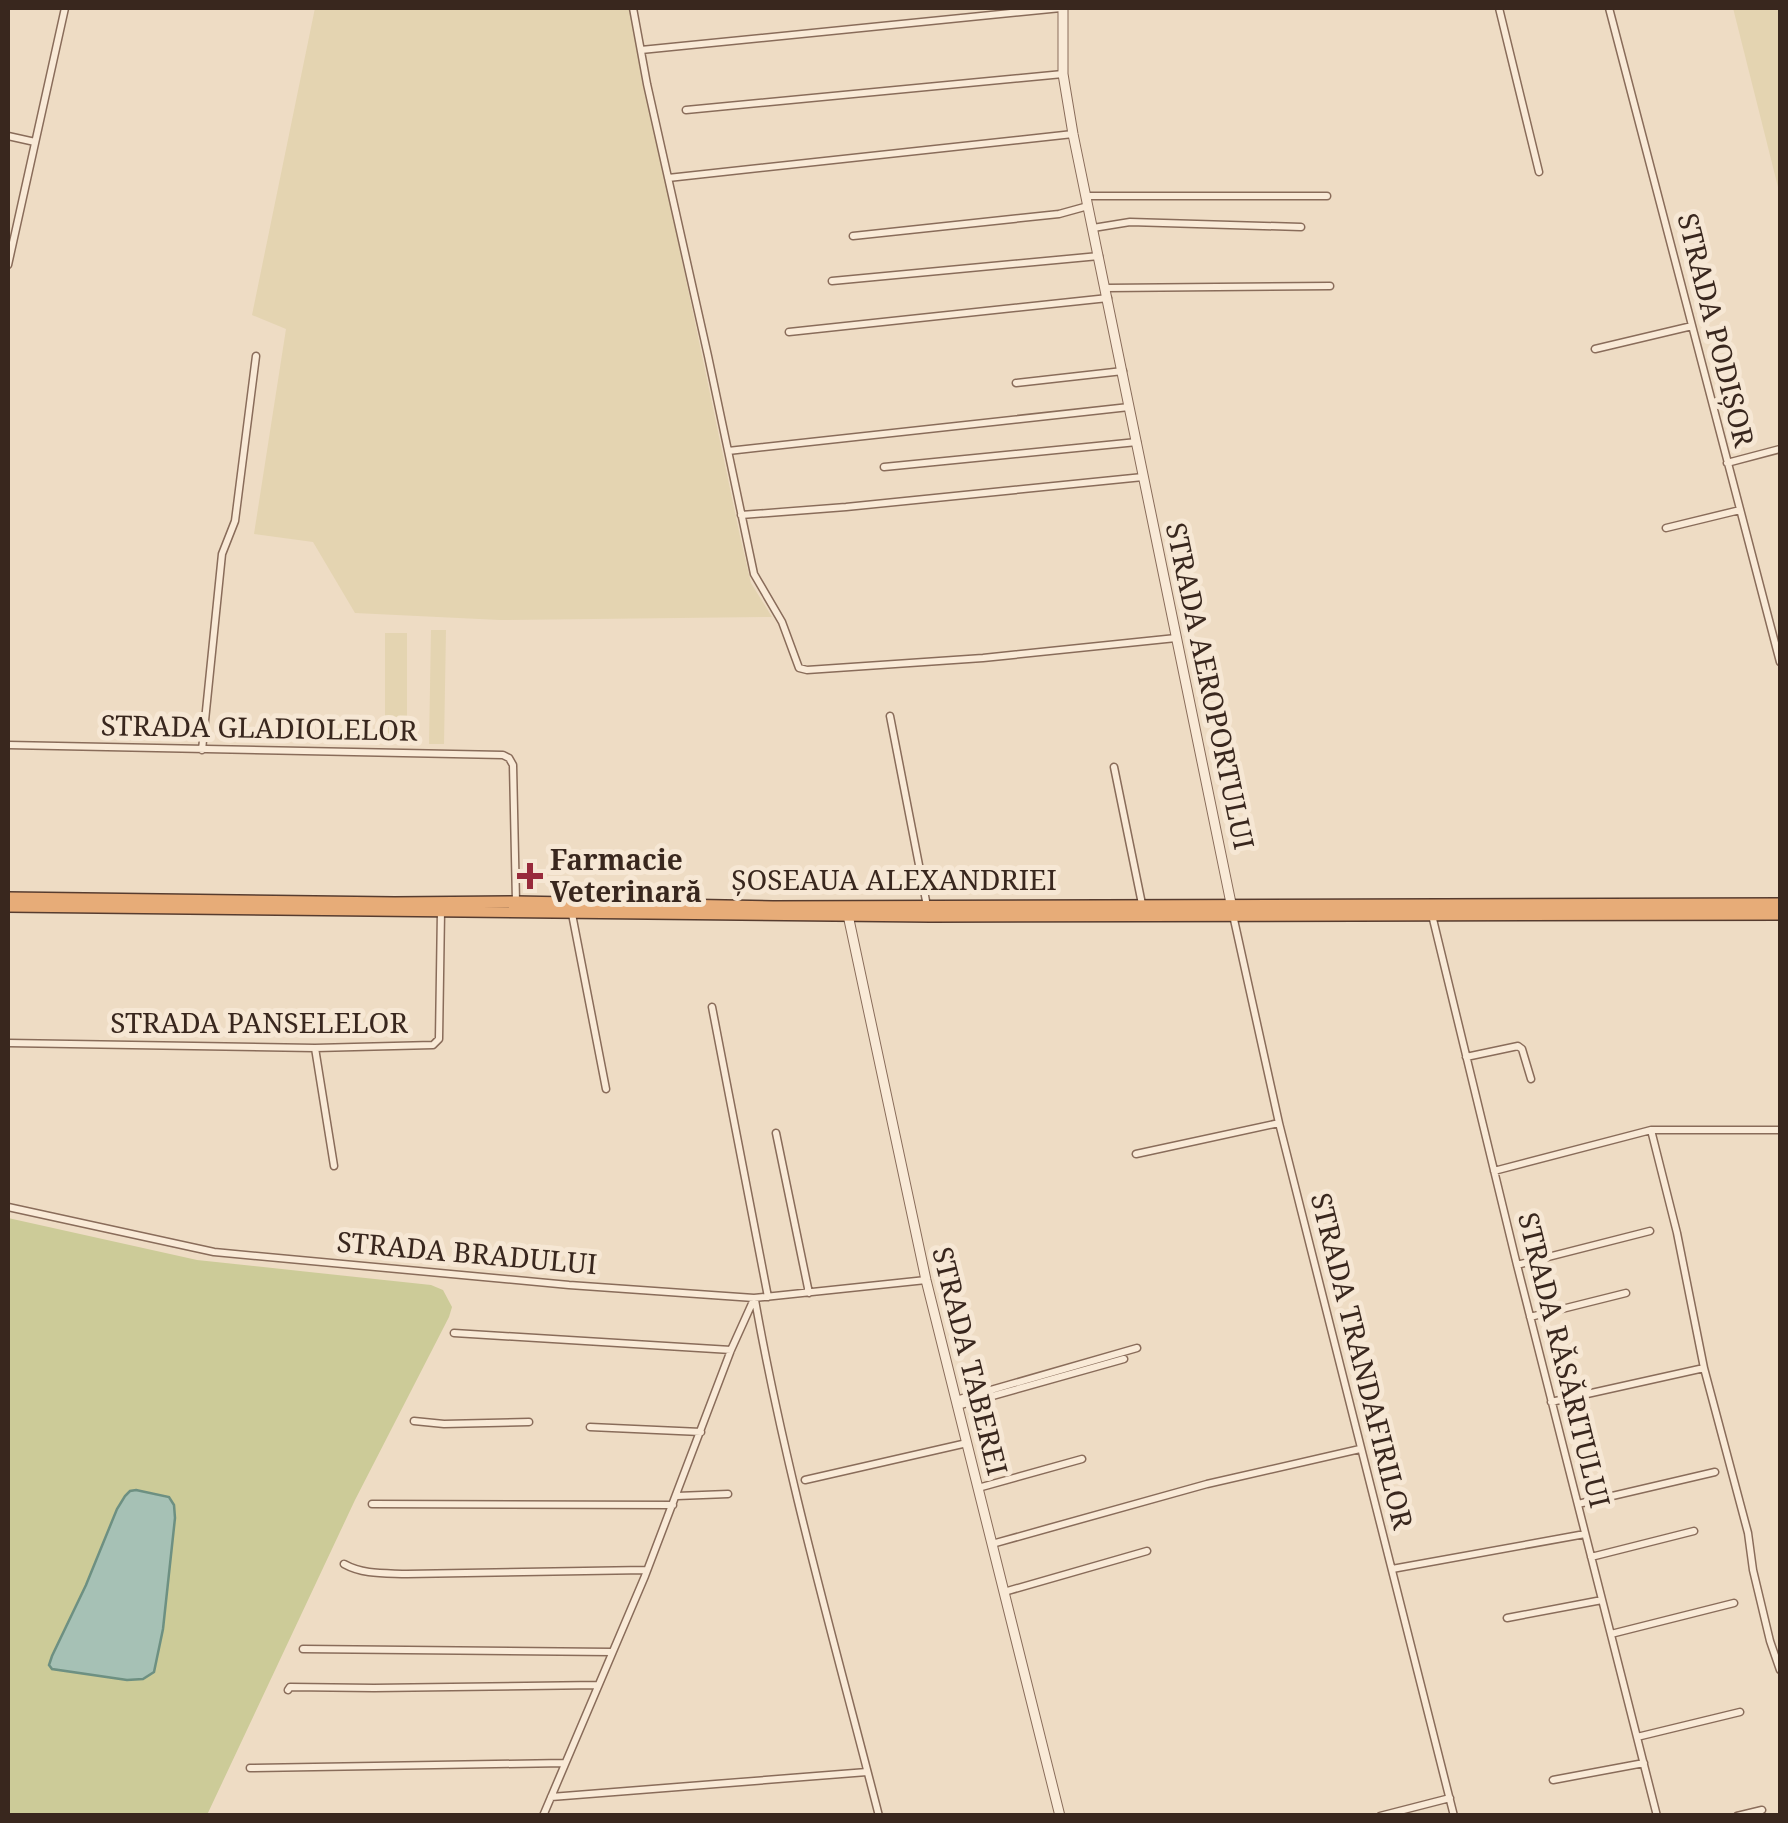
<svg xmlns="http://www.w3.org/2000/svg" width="1788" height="1823" viewBox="0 0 1788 1823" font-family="'Noto Serif',serif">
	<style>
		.farmland { fill: #e4d4b1 }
		.green { fill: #cccb98 }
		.water { fill: #a6c1b5; stroke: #6d9082; stroke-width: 2.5 }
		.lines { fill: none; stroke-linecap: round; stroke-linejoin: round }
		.minor-casing { stroke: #896c5a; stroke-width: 9 }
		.tertiary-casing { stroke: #896c5a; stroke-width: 11 }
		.trunk-casing { stroke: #573c2f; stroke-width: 14 }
		.minor { stroke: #f9ead7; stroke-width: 6 }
		.tertiary { stroke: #f9ead7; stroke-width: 9 }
		.trunk { stroke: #e7ac78; stroke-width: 11 }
		.poi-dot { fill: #982a3b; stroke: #f6e7d4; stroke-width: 4 }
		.labels { text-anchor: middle; stroke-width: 10; stroke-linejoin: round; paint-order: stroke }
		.street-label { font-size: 28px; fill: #39271e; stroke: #f6e7d4 }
		.poi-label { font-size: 28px; font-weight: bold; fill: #39271e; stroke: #f6e7d4; text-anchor: start }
	</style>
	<rect width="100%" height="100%" fill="#eedcc4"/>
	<path class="farmland" d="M315,8H636L668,194L740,536L751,583L772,617L500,620L355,613L313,542L254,534L286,329L252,315Z
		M1733,8H1780V195Z
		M431,630H446L444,744H429Z
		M385,633H407V743H385Z"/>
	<path class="green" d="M8,1218L197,1260L431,1285L443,1290L452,1307L449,1317L355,1500L207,1815L8,1816Z"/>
	<path class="water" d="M136,1490L169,1497L174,1505L175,1518L163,1629L154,1672L143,1679L127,1680L52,1669L49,1665L52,1656L86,1585L117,1509L125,1496L130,1491Z"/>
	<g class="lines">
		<g class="minor-casing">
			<path id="minor" d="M633,8L647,84L708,356L754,574L782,622L799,668L807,670L983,658L1176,638
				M1499,8L1539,172
				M1609,8L1780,662
				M641,50L1061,8
				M686,110L1063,74
				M8,136L35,142
				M668,178L1073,134
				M1086,196H1327
				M1093,228L1130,222L1301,227
				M853,236L1059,214L1088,206
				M8,265L65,8
				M832,281L1099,256
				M1106,288L1330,286
				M789,332L1108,298
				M1595,349L1692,326
				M1016,383L1123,371
				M728,451L1129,407
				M1727,463L1780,449
				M884,467L1137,442
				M741,515L846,507L1143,477
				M1666,528L1740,510
				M890,716L927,906
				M8,745L503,755L509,758L513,765L516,902
				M202,750L222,554L235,521L256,356
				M1114,767L1142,904
				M572,914L606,1089
				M1233,915L1279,1123L1454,1816
				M1432,915L1517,1265L1657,1816
				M712,1007L768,1297
				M8,1043L315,1048L433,1045L439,1039L441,911
				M315,1048L334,1166
				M1466,1057L1518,1046L1522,1049L1531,1079
				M1651,1130L1677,1233L1704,1368L1748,1533L1753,1570L1770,1641L1780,1670
				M776,1133L809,1293
				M1136,1154L1279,1123
				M1494,1171L1651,1130H1780
				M8,1207L214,1252L569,1285L754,1298L926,1280
				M1517,1265L1650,1231
				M755,1300C786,1474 835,1644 879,1816
				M1530,1317L1626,1293
				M454,1333L731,1350
				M956,1400L1137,1348
				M1551,1402L1704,1368
				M957,1406L1124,1359
				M414,1421L444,1424L529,1422
				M590,1427L701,1432
				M805,1480L967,1443
				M978,1488L1082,1459
				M677,1496L728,1494
				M372,1504L673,1505
				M1578,1504L1715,1472
				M992,1544L1207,1484L1360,1449
				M1591,1557L1694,1531
				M344,1564C364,1575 385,1573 407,1574L646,1570
				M1392,1569L1585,1534
				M1004,1592L1147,1551
				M1507,1618L1602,1600
				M1611,1634L1734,1603
				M303,1649L612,1652
				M288,1690L290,1687L374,1688L598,1685
				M1637,1737L1740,1712
				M250,1768L565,1763
				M1553,1780L1644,1763
				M551,1797L867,1772
				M543,1816L645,1576L731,1350L754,1299
				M1380,1816L1450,1798
				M1737,1816L1762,1810"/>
		</g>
		<g class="tertiary-casing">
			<path id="tertiary" d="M1063,8V74L1073,134L1232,908
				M848,915L926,1280L1060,1816"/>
		</g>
		<g class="trunk-casing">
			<path id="trunk" d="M8,898L395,903L516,902L773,907L1780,904
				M8,906L930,916L1780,914"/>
		</g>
		<use href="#minor" class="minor"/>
		<use href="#tertiary" class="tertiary"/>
		<use href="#trunk" class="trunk"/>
	</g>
	<path class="poi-dot" d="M525 861h10v10h10v10h-10v10h-10v-10h-10v-10h10z"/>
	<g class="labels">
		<g class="street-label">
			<text transform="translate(1716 330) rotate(76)" y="10">STRADA PODIȘOR</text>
			<text transform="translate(1210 686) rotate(78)" y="10">STRADA AEROPORTULUI</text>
			<text transform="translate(259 728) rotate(1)" y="10">STRADA GLADIOLELOR</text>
			<text x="894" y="890">ȘOSEAUA ALEXANDRIEI</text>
			<text x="259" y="1033">STRADA PANSELELOR</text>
			<text transform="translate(467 1253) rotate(5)" y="10">STRADA BRADULUI</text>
			<text transform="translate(1564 1360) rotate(76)" y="10">STRADA RĂSĂRITULUI</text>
			<text transform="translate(970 1361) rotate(76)" y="10">STRADA TABEREI</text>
			<text transform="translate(1362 1361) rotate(76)" y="10">STRADA TRANDAFIRILOR</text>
		</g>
		<g class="poi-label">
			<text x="550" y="870">Farmacie<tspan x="550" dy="32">Veterinară</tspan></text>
		</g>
	</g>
	<rect width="1788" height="1823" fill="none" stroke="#39271e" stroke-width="20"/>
</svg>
